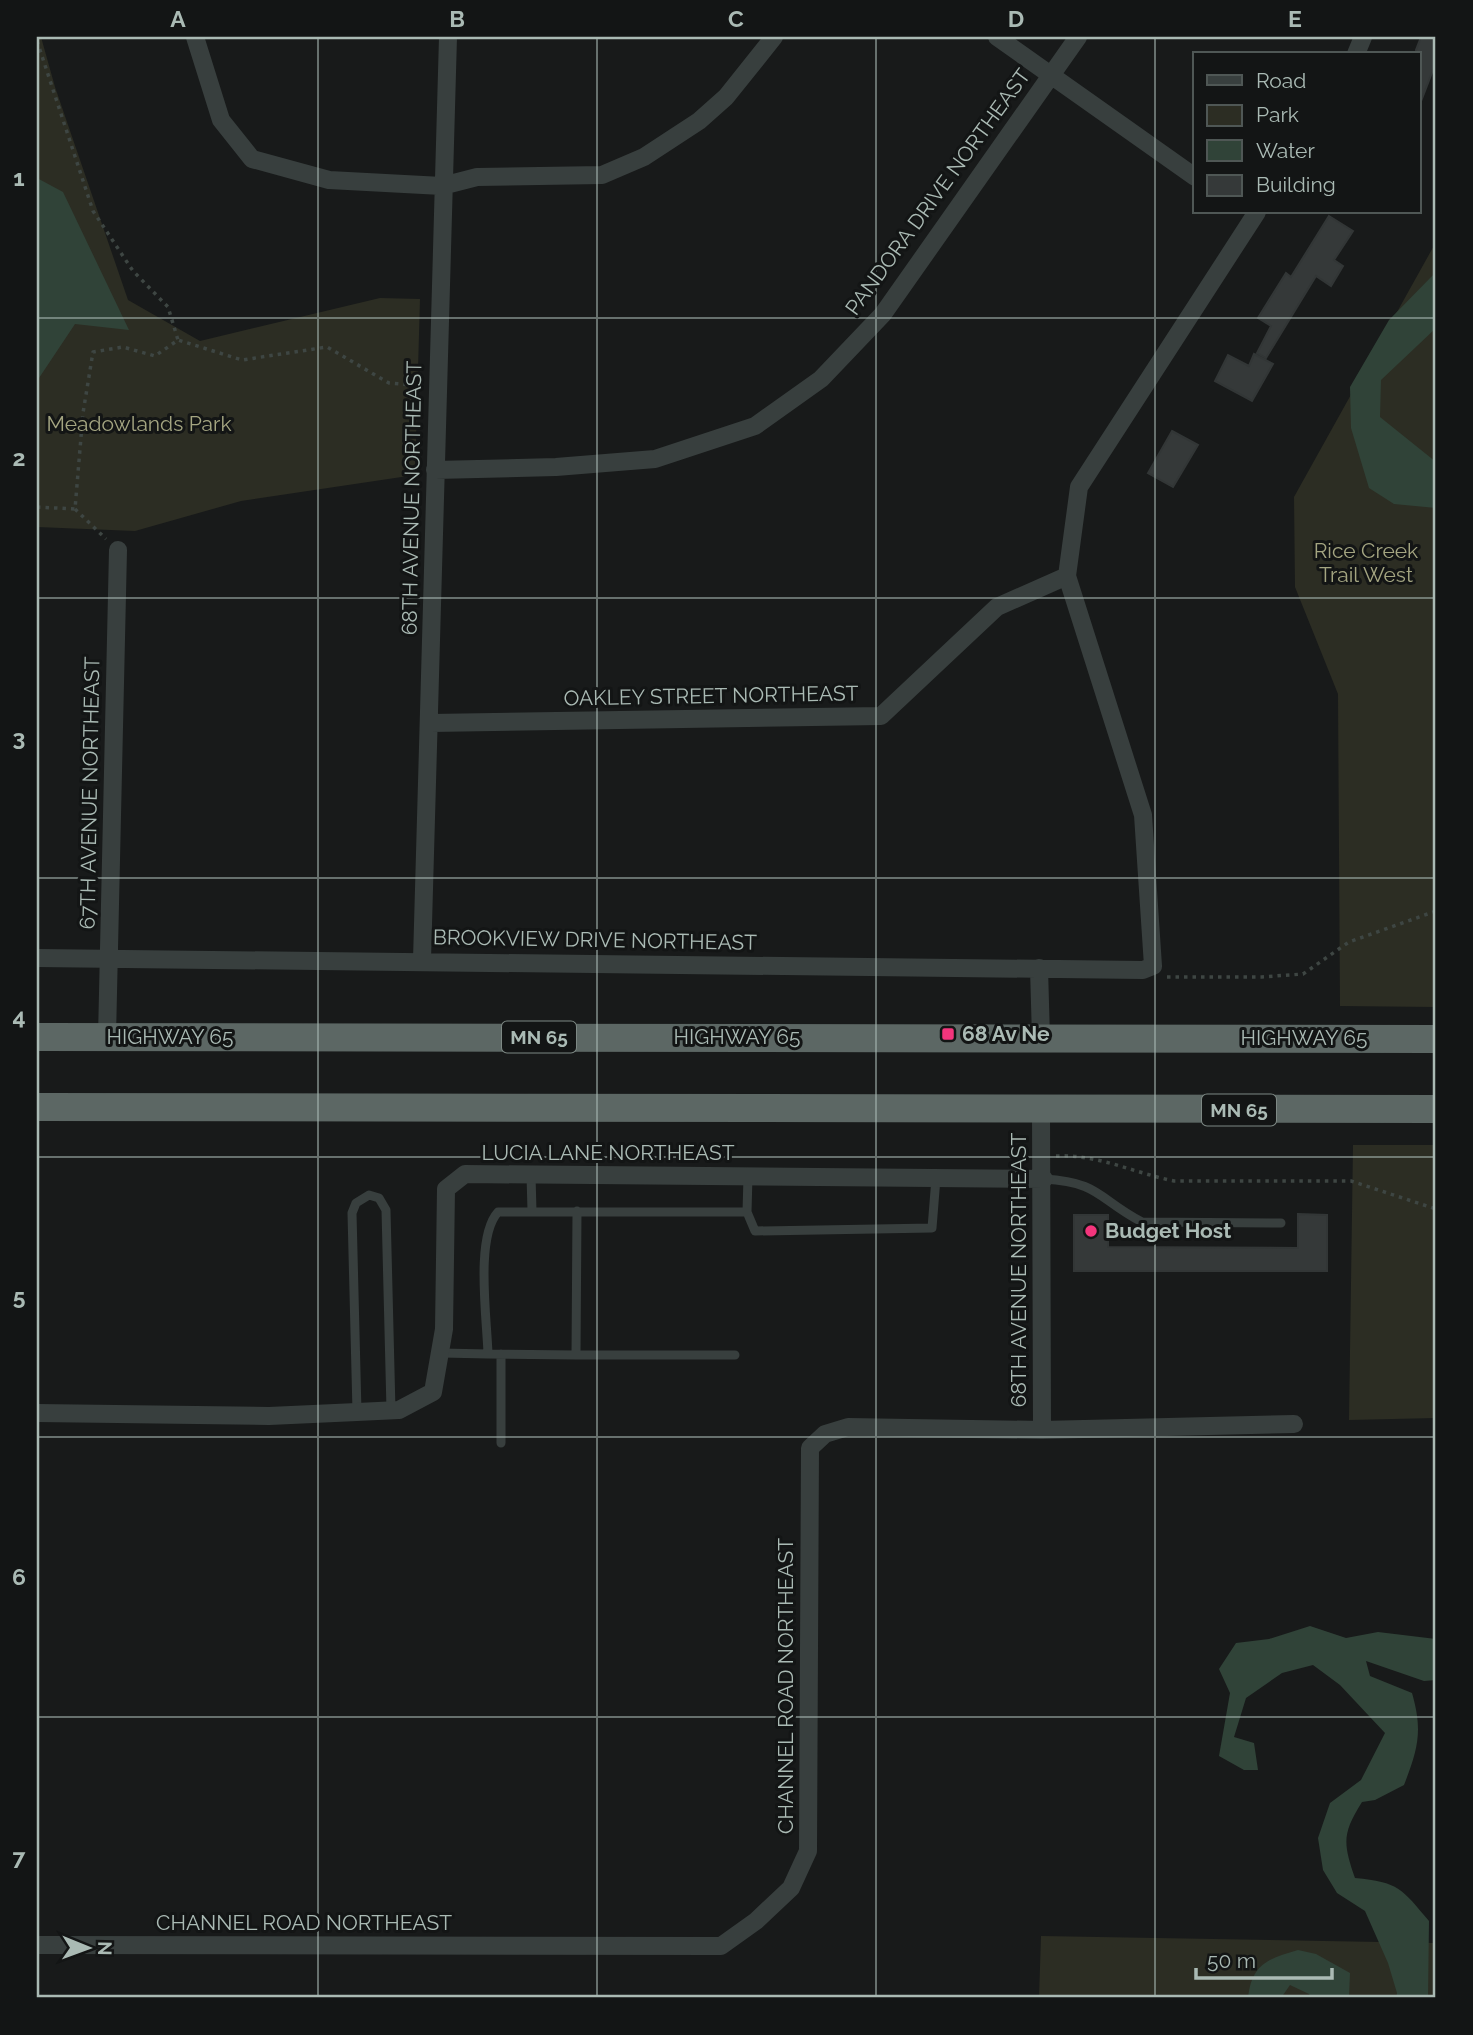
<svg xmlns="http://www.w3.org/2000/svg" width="1473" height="2035" viewBox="0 0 1473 2035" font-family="Raleway,sans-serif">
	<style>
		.green { fill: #2c2d23 }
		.water { fill: #304338 }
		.building { fill: #353939; stroke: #323636; stroke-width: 2 }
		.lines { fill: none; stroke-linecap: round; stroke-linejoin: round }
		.path { stroke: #3e4643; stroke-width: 3.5; stroke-dasharray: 3.5 5; stroke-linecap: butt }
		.service { stroke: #383f3e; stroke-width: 9 }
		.minor { stroke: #383f3e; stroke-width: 18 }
		.trunk { stroke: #5c6764; stroke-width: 28 }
		.grid { fill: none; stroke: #aabab4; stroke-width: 2; stroke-opacity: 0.55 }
		.poi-dot { fill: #f4357c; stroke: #131515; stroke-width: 2.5 }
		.labels { text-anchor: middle; stroke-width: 6; stroke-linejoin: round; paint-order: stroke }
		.shield { fill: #131515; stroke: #7d8884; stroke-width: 2 }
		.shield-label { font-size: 19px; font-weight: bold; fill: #aabab4 }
		.street-label { font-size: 21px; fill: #aabab4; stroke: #131515 }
		.park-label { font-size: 21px; fill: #a4a581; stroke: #131515 }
		.poi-label { font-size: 21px; font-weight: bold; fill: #aabab4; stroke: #131515; text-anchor: start }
		.neatline { fill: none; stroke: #aabab4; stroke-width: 2.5 }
		.grid-label { font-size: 23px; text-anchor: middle; font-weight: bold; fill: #aabab4 }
	</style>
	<rect width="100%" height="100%" fill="#181a1a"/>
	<path class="green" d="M37,37H41L55,87L128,300L200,341L380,298L420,299L415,475L241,501L135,531L37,527Z
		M1436,242V1007L1340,1006L1338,694L1295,587L1294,497Z
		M1353,1145H1436V1418L1349,1420Z
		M1436,1920V1998H1039L1041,1936L1435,1943Z"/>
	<path class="water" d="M37,178L63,192L129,330L75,324L37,381Z
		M1436,272V328L1381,380L1380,417L1436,462V508L1394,504L1369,488L1351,428L1350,387L1389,320Z
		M1310,1626L1346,1638L1378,1632L1436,1639V1680L1424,1681L1366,1661L1370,1676L1412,1693C1423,1731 1418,1749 1404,1785L1375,1800L1362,1802C1342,1834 1343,1843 1355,1878C1399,1882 1402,1889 1429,1921L1428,1998H1396L1397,1993L1388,1963L1365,1911L1337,1893L1323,1870L1318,1838L1330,1803L1361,1780L1385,1733L1340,1685L1313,1665L1282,1673L1246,1698L1234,1737L1254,1743L1258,1770H1244L1219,1756L1230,1693L1219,1669L1236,1643L1269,1639Z
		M1298,1950L1316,1954L1350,1973L1349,1998H1311L1309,1994L1290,1985L1281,1998H1248C1252,1964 1267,1959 1298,1950Z"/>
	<path class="building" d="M1421,37H1436V62L1420,104L1416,50Z
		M1329,216L1353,231L1334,260L1343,266L1331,286L1316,276L1266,358L1257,353L1271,326L1258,318L1286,273L1291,277Z
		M1254,354L1273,364L1252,401L1215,381L1228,355L1249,366Z
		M1172,431L1198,445L1173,487L1148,473Z
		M1298,1214L1327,1215V1271H1074V1215H1108V1247L1298,1248Z"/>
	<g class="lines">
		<path class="path" d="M37,41L93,211L133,271L168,307L178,340
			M37,507L75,509L83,413L93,352L123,347L155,356L178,340L242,360L327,347L389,383L423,386
			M75,509L106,539
			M1167,977H1262L1303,974L1349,942L1436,911
			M1056,1156C1098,1154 1134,1173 1174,1181H1351L1436,1209"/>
		<path class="service" d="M531,1175L532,1211
			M748,1176L747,1212L755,1231L932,1228L936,1178
			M1044,1179C1100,1182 1098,1199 1142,1222L1281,1223
			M577,1211L576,1355H735
			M442,1353L488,1354C487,1319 475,1237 498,1212H747
			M488,1354L576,1355
			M357,1412L352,1213L356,1203L369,1195L379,1198L386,1210L391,1410
			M501,1443V1354"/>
		<path class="minor" d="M195,37L221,120L252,159L329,180L442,186L477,177L602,175L644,157L699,121L726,97L774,37
			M997,37L1195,177
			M1356,54L1363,37
			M435,470L556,467L655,459L755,426L821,379L883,314L1078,37
			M431,723L881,716L997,607L1067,576
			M37,958L1143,970L1153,966L1143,815L1067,576L1079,487L1257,212
			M422,960L448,37
			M1039,968L1041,1038
			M107,1037L118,550
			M1041,1109L1042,1430
			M37,1413L269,1416L357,1412L399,1410L433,1392L444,1329L446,1189L465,1174L1044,1179
			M37,1945L721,1946L756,1921L791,1888L808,1851L810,1448L825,1434L848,1427L1042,1430L1294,1424"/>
		<path class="trunk" d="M37,1037L1436,1039
			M37,1107L1436,1109"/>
	</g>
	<path class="grid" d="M318,37V1998M597,37V1998M876,37V1998M1155,37V1998M37,318H1436M37,598H1436M37,878H1436M37,1157H1436M37,1437H1436M37,1717H1436"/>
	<g class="poi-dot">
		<rect x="941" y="1027" width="14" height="14" rx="3.5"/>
		<circle cx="1091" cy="1231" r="7"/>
	</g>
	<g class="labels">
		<g class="shield">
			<rect x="502" y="1021.5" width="74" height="31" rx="5"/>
			<rect x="1202" y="1094.5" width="74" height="31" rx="5"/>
		</g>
		<g class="shield-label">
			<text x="539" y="1044">MN 65</text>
			<text x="1239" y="1117">MN 65</text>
		</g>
		<g class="street-label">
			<text transform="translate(938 192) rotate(-54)" y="7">PANDORA DRIVE NORTHEAST</text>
			<text transform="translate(412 498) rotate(-89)" y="7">68TH AVENUE NORTHEAST</text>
			<text transform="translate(711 696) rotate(-1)" y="7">OAKLEY STREET NORTHEAST</text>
			<text transform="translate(90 793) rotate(-89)" y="7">67TH AVENUE NORTHEAST</text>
			<text transform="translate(595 940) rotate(1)" y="7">BROOKVIEW DRIVE NORTHEAST</text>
			<text x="170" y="1044">HIGHWAY 65</text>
			<text x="737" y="1044">HIGHWAY 65</text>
			<text x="1304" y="1045">HIGHWAY 65</text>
			<text x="608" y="1160">LUCIA LANE NORTHEAST</text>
			<text transform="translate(1019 1270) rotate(-90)" y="7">68TH AVENUE NORTHEAST</text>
			<text transform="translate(786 1686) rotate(-90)" y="7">CHANNEL ROAD NORTHEAST</text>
			<text x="304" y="1930">CHANNEL ROAD NORTHEAST</text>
		</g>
		<g class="park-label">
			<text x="139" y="431">Meadowlands Park</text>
			<text x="1366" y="558">Rice Creek<tspan x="1366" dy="24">Trail West</tspan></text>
		</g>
		<g class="poi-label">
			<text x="962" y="1041">68 Av Ne</text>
			<text x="1105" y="1238">Budget Host</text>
		</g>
	</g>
	<rect width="1473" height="2035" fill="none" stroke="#131515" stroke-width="77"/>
	<rect x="1193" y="52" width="228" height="161" fill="#131515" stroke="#4f5755" stroke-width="2"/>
	<rect x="1207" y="75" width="35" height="10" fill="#383f3e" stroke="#4f5755" stroke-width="2"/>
	<text x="1256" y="88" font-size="21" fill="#aabab4">Road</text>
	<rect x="1207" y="105" width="35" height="21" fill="#2c2d23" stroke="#4f5755" stroke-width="2"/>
	<text x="1256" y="122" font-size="21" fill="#aabab4">Park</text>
	<rect x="1207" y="140" width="35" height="21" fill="#304338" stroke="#4f5755" stroke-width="2"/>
	<text x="1256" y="158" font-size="21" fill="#aabab4">Water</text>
	<rect x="1207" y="175" width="35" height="21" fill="#353939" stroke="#4f5755" stroke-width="2"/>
	<text x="1256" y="192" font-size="21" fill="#aabab4">Building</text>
	<g transform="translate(88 1948) rotate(91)" stroke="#131515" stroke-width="5" paint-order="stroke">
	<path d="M0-5L12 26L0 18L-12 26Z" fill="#aabab4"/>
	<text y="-10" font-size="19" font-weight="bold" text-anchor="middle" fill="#aabab4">N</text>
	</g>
	<path d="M1196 1968v10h136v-10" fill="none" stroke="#aabab4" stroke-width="3.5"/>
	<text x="1207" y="1968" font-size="21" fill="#aabab4" stroke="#131515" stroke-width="5" paint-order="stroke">50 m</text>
	<rect x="38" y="38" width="1396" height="1958" class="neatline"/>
	<g class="grid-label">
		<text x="178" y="27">A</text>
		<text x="457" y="27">B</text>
		<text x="736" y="27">C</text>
		<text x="1016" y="27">D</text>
		<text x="1295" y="27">E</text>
		<text x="19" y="186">1</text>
		<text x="19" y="466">2</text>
		<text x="19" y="746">3</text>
		<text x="19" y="1025">4</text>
		<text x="19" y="1305">5</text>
		<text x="19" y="1585">6</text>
		<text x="19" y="1865">7</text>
	</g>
</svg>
